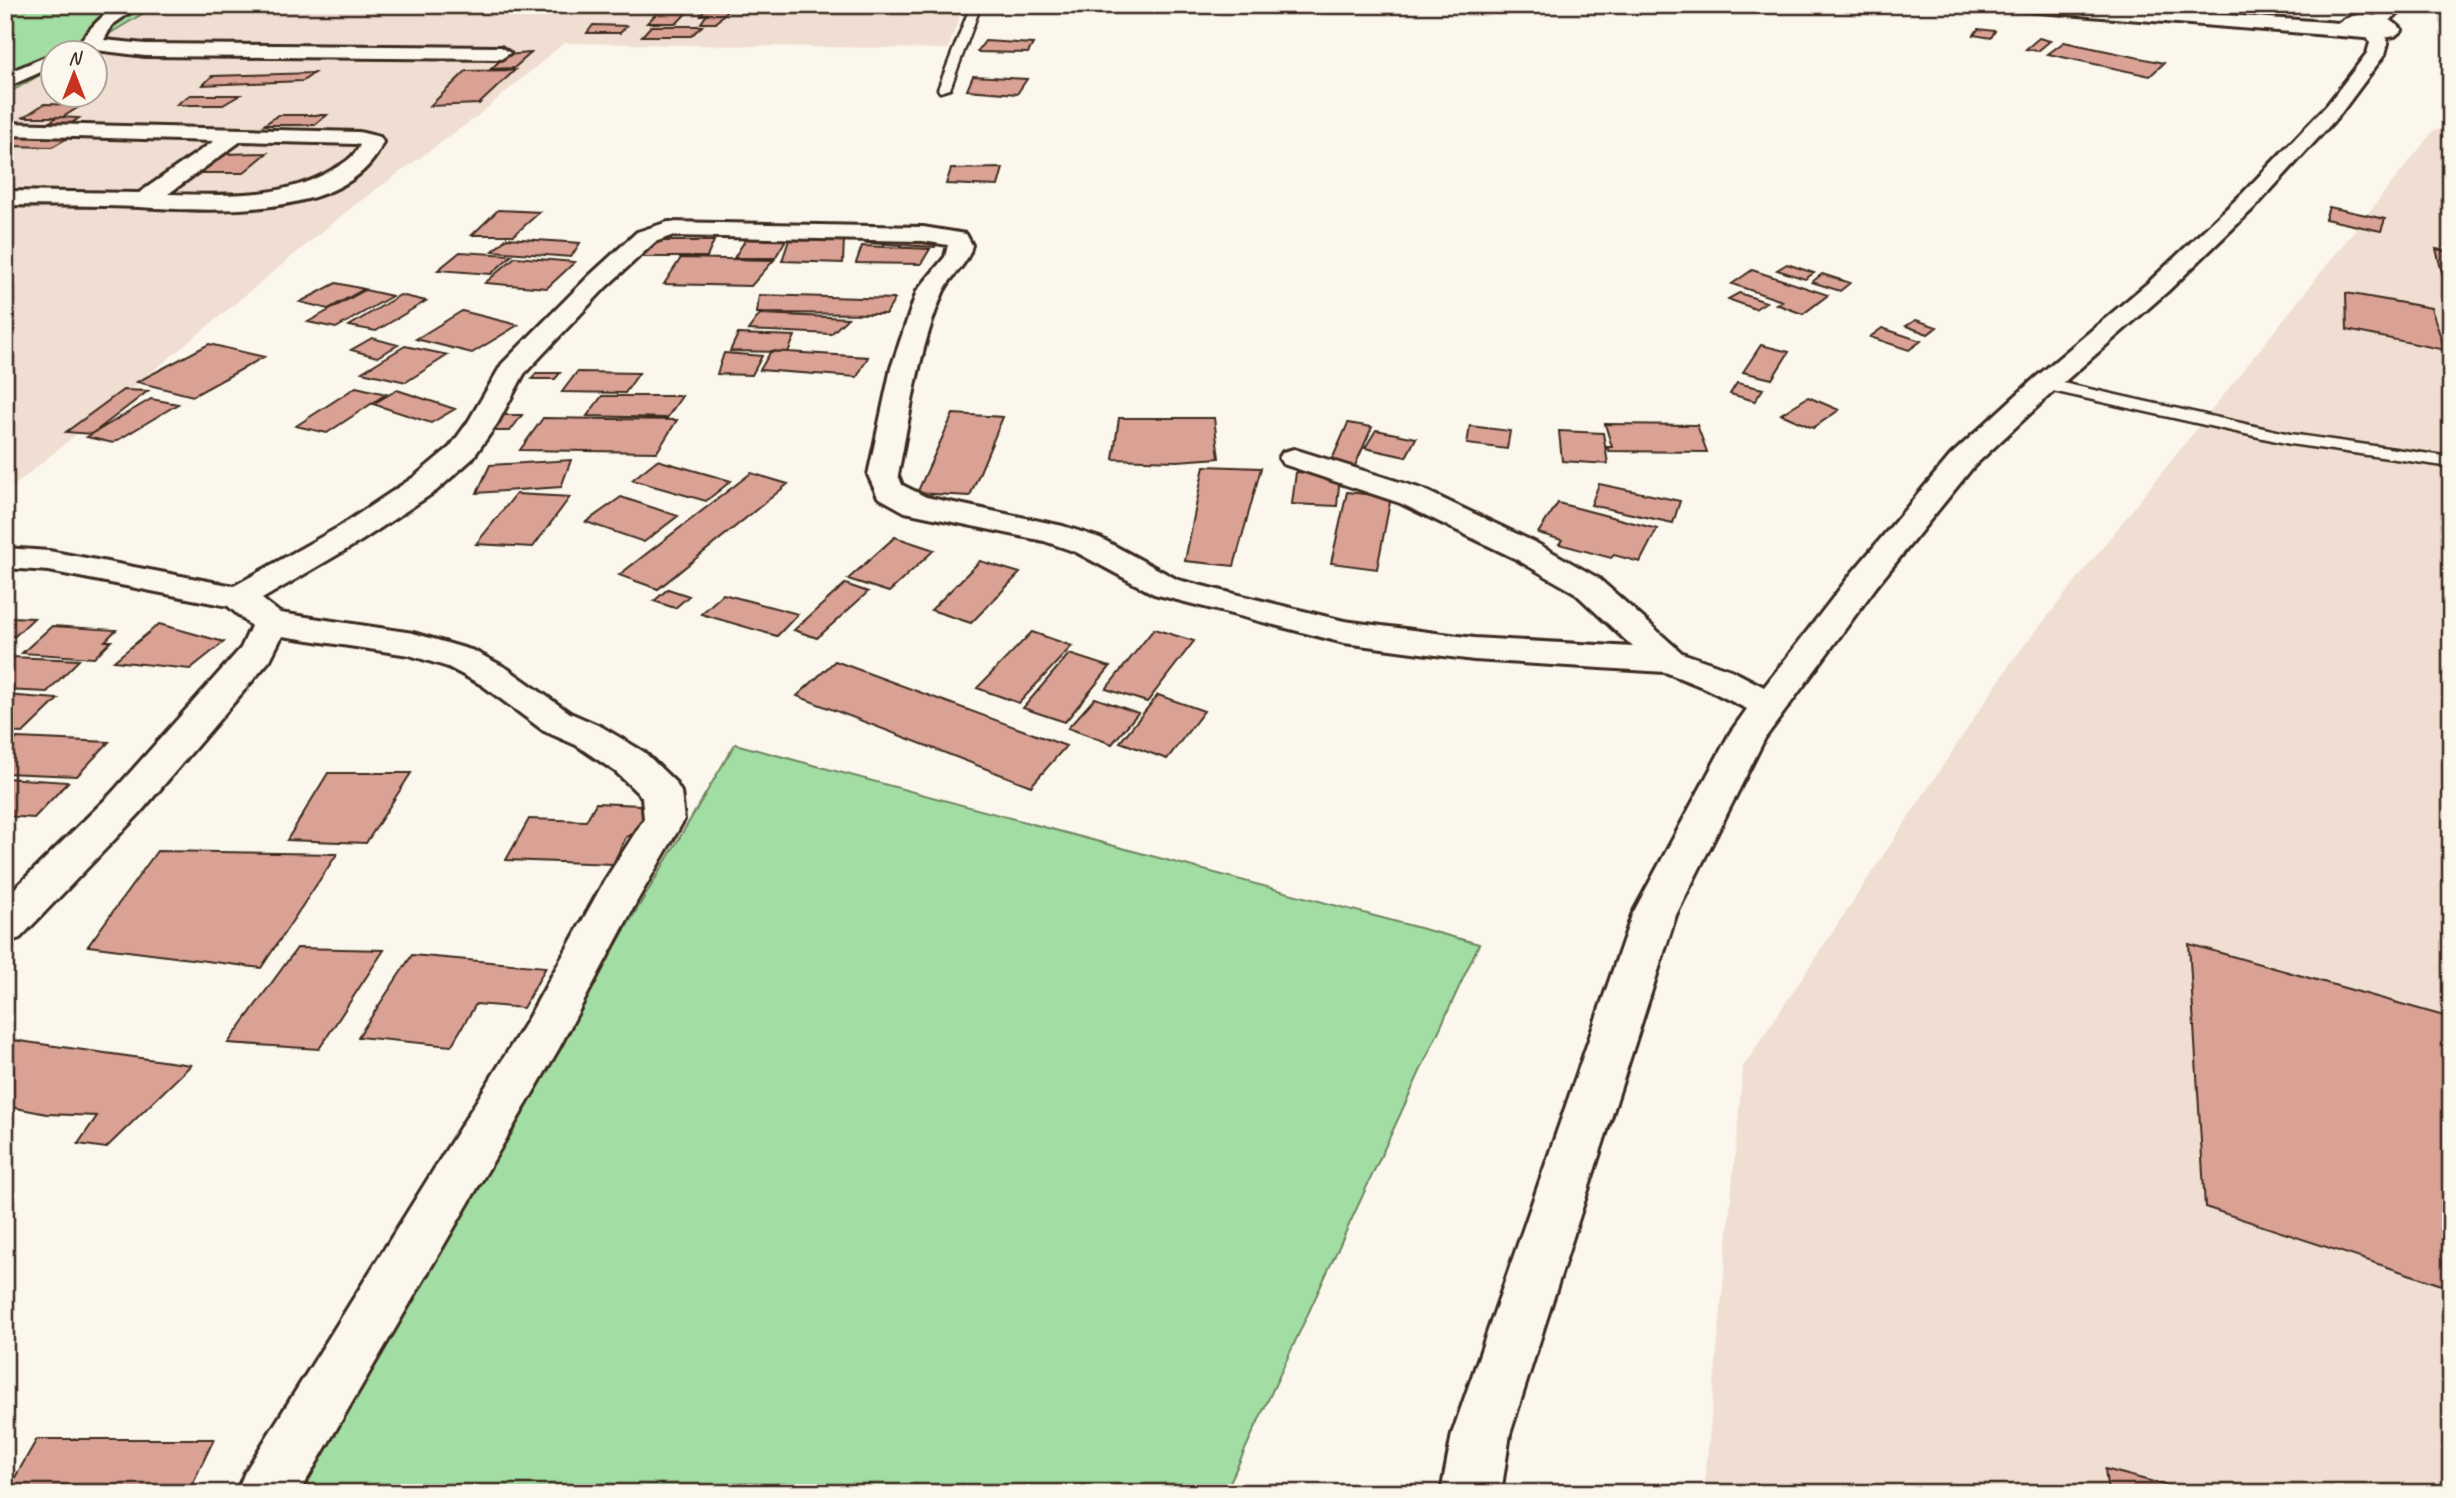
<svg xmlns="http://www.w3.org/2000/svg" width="2456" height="1498" viewBox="0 0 2456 1498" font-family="Caveat,sans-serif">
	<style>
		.built { fill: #f1ded2 }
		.green { fill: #a2dda3; stroke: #6e8460; stroke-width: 2 }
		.building { fill: #daa295; stroke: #3b2a1e; stroke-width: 2 }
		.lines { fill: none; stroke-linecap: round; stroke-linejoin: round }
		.lane-casing { stroke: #3b2a1e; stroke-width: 5 }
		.street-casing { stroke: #3b2a1e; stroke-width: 6 }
		.secondary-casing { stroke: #3b2a1e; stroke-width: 6 }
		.lane { fill: #fbf7ec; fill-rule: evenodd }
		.street { fill: #fbf7ec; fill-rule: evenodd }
		.secondary { fill: #fbf7ec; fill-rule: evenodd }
	</style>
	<rect width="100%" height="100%" fill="#fbf7ec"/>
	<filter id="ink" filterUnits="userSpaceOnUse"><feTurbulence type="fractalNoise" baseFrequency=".0143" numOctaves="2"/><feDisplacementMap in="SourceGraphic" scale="14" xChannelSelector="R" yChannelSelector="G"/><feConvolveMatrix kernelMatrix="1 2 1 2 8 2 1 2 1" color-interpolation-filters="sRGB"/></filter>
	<g filter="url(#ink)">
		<path class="built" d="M157,5H964L948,49L564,43L480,114L351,208L10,489L5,487V95L52,68V94H94V52H79Z
			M2435,129L2451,132V1493H1704L1743,1067L2012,661Z"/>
		<path class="green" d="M5,5H157L79,52H52V68L5,95Z
			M735,744L1479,944L1225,1493H291Z"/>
		<path class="building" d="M663,7H692L677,23H647Z
			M728,9L716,23H701L707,14L701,15L704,10Z
			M593,25L627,26L620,33H587Z
			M651,26H702L691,36H642Z
			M1978,29L1995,31L1991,38L1974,35Z
			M2039,38L2050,41L2038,51L2026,49Z
			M985,41L1033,44L1028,53L977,52Z
			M2064,42L2164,63L2150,76L2048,54Z
			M531,53L514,68L491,69L506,55Z
			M515,70L479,104L430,106L466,71Z
			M314,73L303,81L203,85L212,76Z
			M973,76L1027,79L1017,94L967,90Z
			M190,95H240L223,105H176Z
			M44,104L82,105L63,117H24Z
			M278,115H327L315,125H264Z
			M57,117L79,118L70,124H47Z
			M5,133L73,135L52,147L10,146L5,148Z
			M267,153L243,173H198L224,154Z
			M1003,168L998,186L946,184L951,169Z
			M2329,207L2385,219L2381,231L2325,219Z
			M498,210L540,212L514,235H472Z
			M751,231L790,233L775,258H734Z
			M871,234L936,236L935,247L867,243Z
			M790,237L844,238L843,263L782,261Z
			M507,238L580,243L571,257L493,251Z
			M650,241H714L707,257H633Z
			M862,246L930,249L921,264L856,263Z
			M2436,249L2451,252V308Z
			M460,252L512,255L491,274L438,270Z
			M515,257L575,262L547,288L485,283Z
			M681,258L774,260L751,286L664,284Z
			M1787,264L1814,273L1805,279L1777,270Z
			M1752,270L1828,295L1803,314L1776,304L1782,301L1732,284Z
			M1822,274L1850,283L1840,291L1812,282Z
			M336,283L364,289L328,309L300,302Z
			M365,290L392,296L336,328L308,322Z
			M1739,293L1766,302L1755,309L1728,299Z
			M2346,293L2431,308L2445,350L2347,330Z
			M400,295L426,301L376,331L349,326Z
			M759,295L895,299L886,314L757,313Z
			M462,311L518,325L472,353L416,339Z
			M760,314L848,318L831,334L748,330Z
			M1916,320L1937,327L1928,334L1906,326Z
			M1882,328L1921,341L1909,350L1870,337Z
			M738,334L795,336L788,352L730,351Z
			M372,338L398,345L377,357L351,350Z
			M209,344L264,357L193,396L137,382Z
			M1761,345L1789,352L1772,379L1743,372Z
			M405,346L448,355L406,382L362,372Z
			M771,351L868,357L857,377L760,370Z
			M724,353L762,356L752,375L717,374Z
			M577,372L639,373L625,393L562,392Z
			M536,373H560L555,379H532Z
			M1737,383L1763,389L1755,401L1730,394Z
			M356,387L386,394L327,433L296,426Z
			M123,390L148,391L92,434L66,432Z
			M397,390L455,409L431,423L373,404Z
			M602,396H682L667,418L587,416Z
			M1808,397L1839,410L1813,428L1781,414Z
			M151,399L178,404L113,443L87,437Z
			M953,414L1003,417L970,496L917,493Z
			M503,415H522L510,431H491Z
			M543,418L677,420L657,452L520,450Z
			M1119,418H1214L1219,458L1177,461L1113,459Z
			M1348,423L1372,427L1354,468L1330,464Z
			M1605,424L1697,425L1707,452L1609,451L1607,447H1612Z
			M1470,426L1510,431L1507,449L1467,444Z
			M1376,430L1416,438L1406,457L1365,448Z
			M1559,431L1603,433L1608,464L1562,461Z
			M571,460L561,487L477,493L490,465Z
			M657,460L731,481L706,501L632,480Z
			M1204,466L1261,468L1234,566L1185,561Z
			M1296,472L1340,475L1337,506L1292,504Z
			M751,473L788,484L658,589L619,575Z
			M1599,484L1680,501L1673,523L1591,505Z
			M1347,492L1391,497L1377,569L1331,563Z
			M516,494L570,497L533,547L476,544Z
			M621,497L678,516L644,542L586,522Z
			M1558,503L1657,529L1640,562L1614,555L1611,558L1559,544L1562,540L1538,533Z
			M895,537L934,550L889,592L848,579Z
			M980,561L1020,573L971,623L931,610Z
			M845,584L868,592L817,638L794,630Z
			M668,589L689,596L675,608L654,601Z
			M723,594L798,614L777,636L701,614Z
			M10,617L34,618L15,636H5V622Z
			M159,624L224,642L190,669L114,661Z
			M52,626L116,630L105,641H111L94,658L22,653Z
			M1154,629L1194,641L1147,702L1106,689Z
			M1032,632L1072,646L1019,703L977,688Z
			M1069,654L1110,667L1065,722L1023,708Z
			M11,657L79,660L47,692L5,690V663Z
			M835,661L1066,746L1031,786L797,696Z
			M5,695L58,699L23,733L5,732Z
			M1158,695L1204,711L1167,759L1120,742Z
			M1095,698L1138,713L1112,744L1068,728Z
			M17,738L109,742L77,776L5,773V750Z
			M328,773H411L366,843L287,840Z
			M5,778L68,782L34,818L5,816Z
			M596,803L641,805L652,826L626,837L613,864L506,860L529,819L586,821Z
			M157,851L337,854L261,968L88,946Z
			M2189,944L2451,1018V1288L2205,1207Z
			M297,948L384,950L319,1049L228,1043Z
			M412,955L546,967L523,1008L476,1004L451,1046L358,1037Z
			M5,1039L191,1065L106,1148L78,1144L97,1116L47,1114L5,1106Z
			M37,1439H214L188,1493H6Z
			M2105,1469L2195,1493H2108Z"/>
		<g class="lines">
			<g class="lane-casing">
				<path id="lane" d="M971,5H981L950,89L940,92L938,89Z
					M2045,379L2290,434L2451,457V467L2290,444L2039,388L2037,384L2039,380Z"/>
			</g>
			<g class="street-casing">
				<path id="street" d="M119,5H141L112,25L104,40L145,44L501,47L510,53L501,59L145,56L80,48L78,44C91,28 100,16 119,5Z
					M2388,5H2408L2383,26H2371L2368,22Z
					M2375,27L2382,29L2388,43L2385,54L2341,113L2258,204L2168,291L2055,390L1973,467L1876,587L1765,738L1676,915L1510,1434L1501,1493H1441L1452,1434L1632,915L1730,733L1747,709L1705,688L1665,672L1474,660L1344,643L1154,594L1076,552L1044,541L905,512L878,497L868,475L891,368L917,291L945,257L948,245L923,241L671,236L655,242L606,287L524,374L497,424L472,459L436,491L361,541L262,599L280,613L413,633L474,651L508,669L570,713L602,727L644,752L675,782L681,792L684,820L637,901L558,1050L299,1493H236L245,1472L526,1022L605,880L644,819L642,797L616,772L576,745L544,731L482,685L448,667L409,655L282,636L270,660L139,814L20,938L5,943V898L111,794L241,648L251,626L228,606L49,571L5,568V548L49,551L234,586L339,527L414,477L450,447L468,422L502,364L588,277L637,232L668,222L923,227L966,234L972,245C968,266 949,276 942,295C918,352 910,415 898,475L902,485L926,497L1063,526L1100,538L1178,580L1344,621L1474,638L1633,647L1574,592L1514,558L1400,503L1283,464L1279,458L1283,452L1294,449L1422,489L1538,544L1598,578L1682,653L1731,670L1764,687L1852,573L1951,455L2035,378L2150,281L2242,194L2327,105L2367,53L2370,43L2366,33Z
					M52,54V67L5,88V74Z
					M5,123L359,132L380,137L383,142C351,221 207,211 139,207C94,205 50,206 5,205V191L139,193L214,141L5,135ZM241,141L357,144L360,145C355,157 343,164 332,170C281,200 225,195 168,194Z"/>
			</g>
			<g class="secondary-casing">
				<path id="secondary" d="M2006,5H2091L2339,23C2355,9 2389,14 2402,30L2395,36L2377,39L2015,10Z"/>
			</g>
			<use href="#lane" class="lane"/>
			<use href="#street" class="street"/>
			<use href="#secondary" class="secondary"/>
		</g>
	</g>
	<rect width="2456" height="1498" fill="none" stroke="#fbf7ec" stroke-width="28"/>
	<rect x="14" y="14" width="2428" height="1470" fill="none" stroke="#3b2a1e" stroke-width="2.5" filter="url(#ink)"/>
	<g transform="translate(74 74)"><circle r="33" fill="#fbf7ec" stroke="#aea59a" stroke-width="2"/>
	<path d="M0-5L12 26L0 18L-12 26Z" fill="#c8321e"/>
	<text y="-10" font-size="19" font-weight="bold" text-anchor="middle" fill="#3b2a1e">N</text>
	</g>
</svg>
